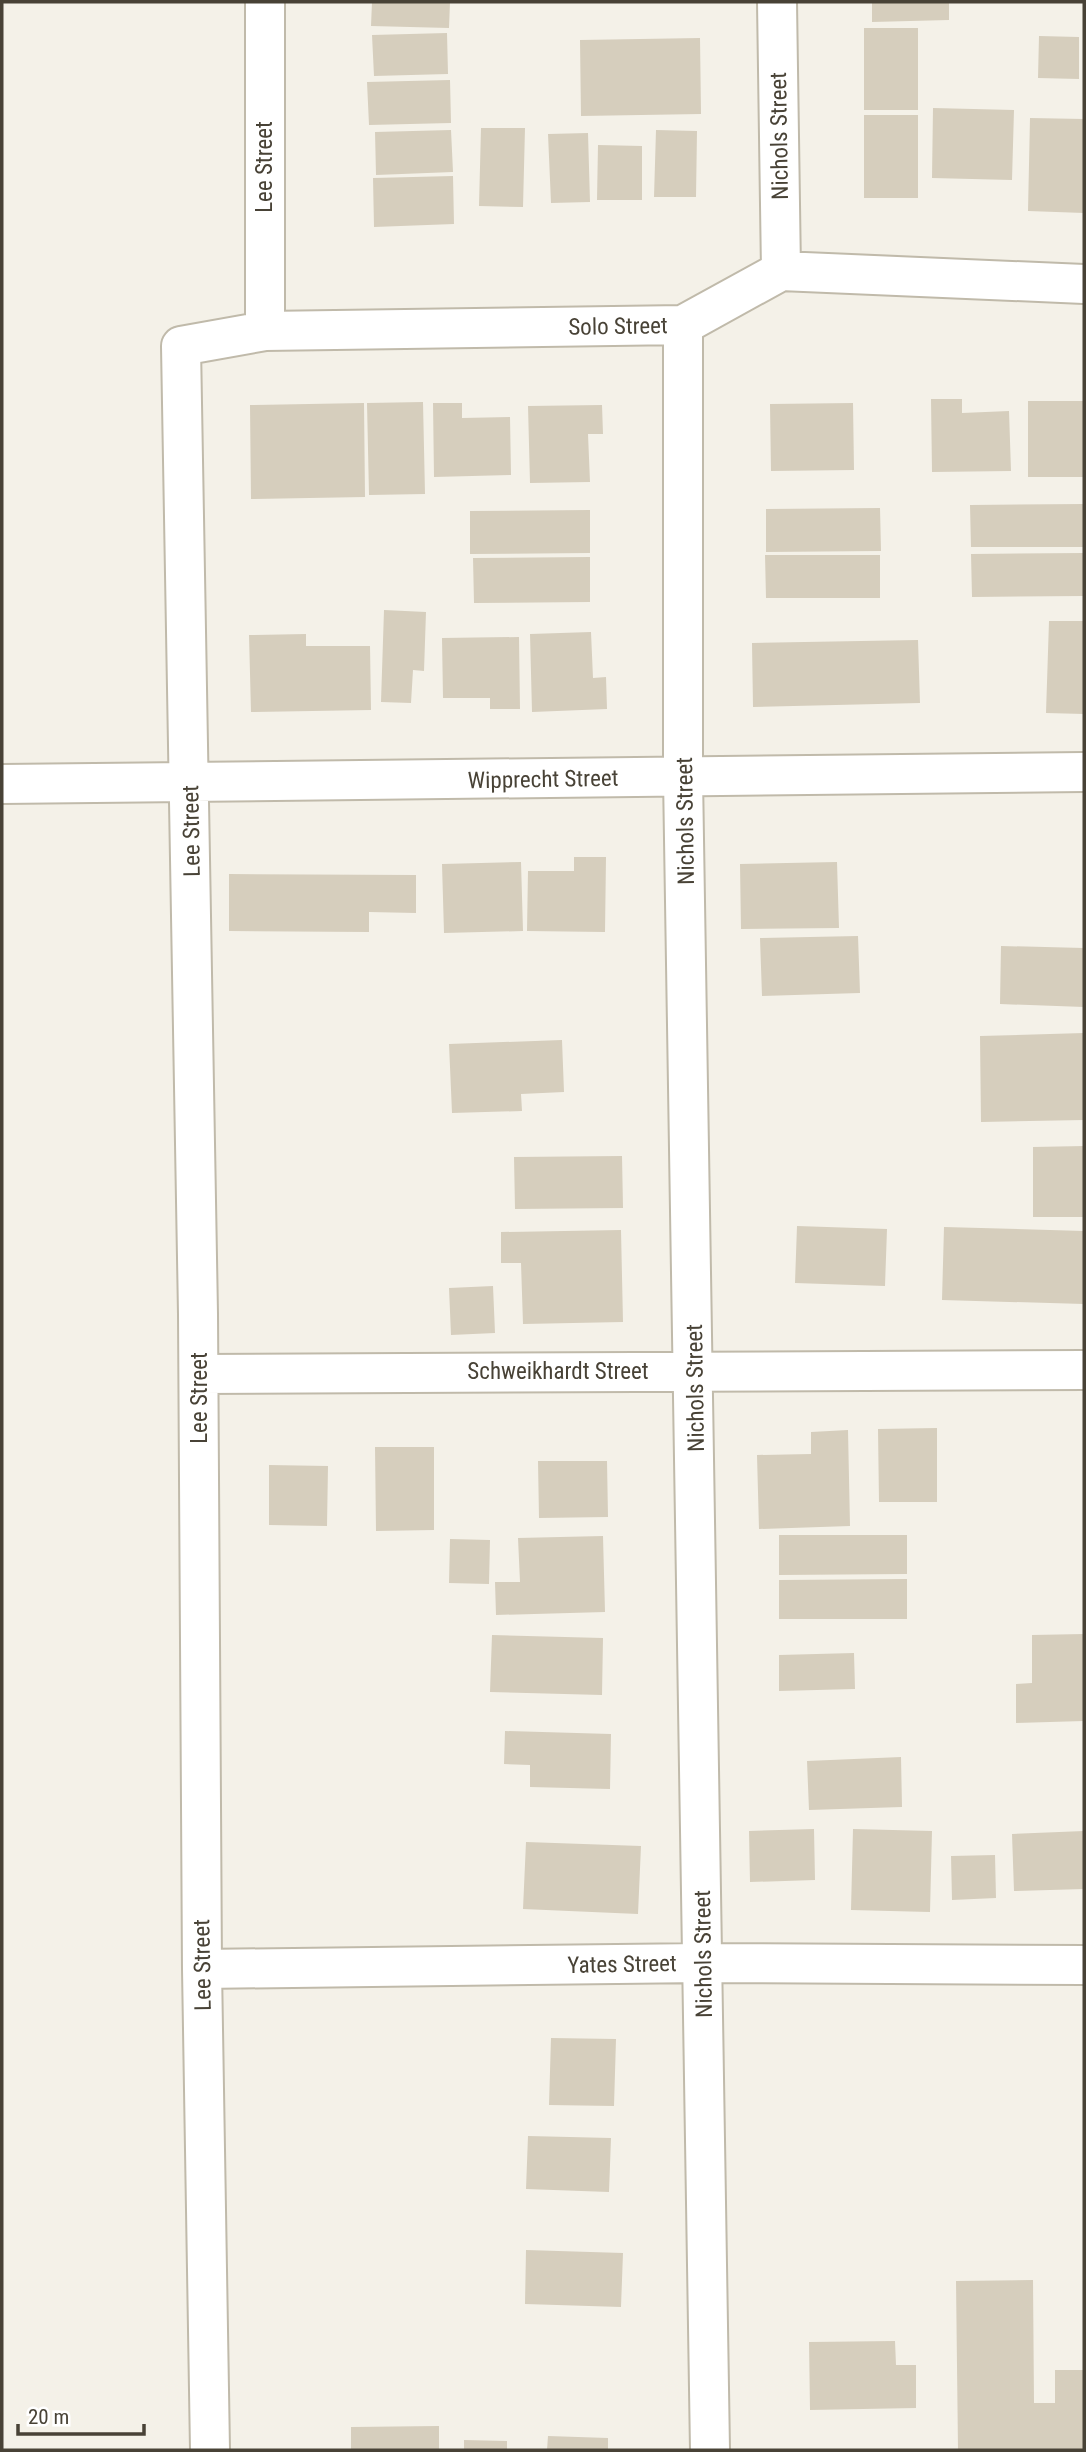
<svg xmlns="http://www.w3.org/2000/svg" width="1086" height="2452" viewBox="0 0 1086 2452" font-family="'Roboto Condensed',sans-serif">
	<style>
		.building { fill: #d6cebd }
		.lines { fill: none; stroke-linecap: round; stroke-linejoin: round }
		.minor-casing { stroke: #c0baaa; stroke-width: 42 }
		.minor { stroke: #fff; stroke-width: 38 }
		.labels { text-anchor: middle; stroke-width: 5; stroke-linejoin: round; paint-order: stroke }
		.street-label { font-size: 23px; fill: #484236; stroke: #fff }
	</style>
	<rect width="100%" height="100%" fill="#f4f1e8"/>
	<path class="building" d="M372,2H450L449,28L371,26Z
		M872,2H949V20L872,22Z
		M864,28H918V110H864Z
		M447,33L448,74L374,76L372,35Z
		M1039,36L1079,37V79L1038,78Z
		M700,38L701,114L581,116L580,40Z
		M450,80L451,123L369,125L367,82Z
		M933,108L1014,110L1012,180L932,178Z
		M864,115H918V198H864Z
		M1030,118L1084,119V213L1028,211Z
		M481,128H525L523,207L479,206Z
		M451,130L453,172L376,175L375,132Z
		M656,130L697,131L696,197H654Z
		M588,133L590,202L551,203L548,134Z
		M598,145L642,146V200H597Z
		M453,176L454,224L374,227L373,178Z
		M931,399H962V413L1009,411L1011,471L932,472Z
		M1028,401H1084V477H1028Z
		M423,402L425,494L369,495L367,403Z
		M364,403L365,497L251,499L250,405Z
		M433,403H462V418L510,417L511,475L434,477Z
		M853,403L854,470L771,471L770,404Z
		M602,405L603,434H588L590,482L530,483L528,406Z
		M1084,504V547H971L970,505Z
		M880,508L881,551L766,552V509Z
		M590,510V553L470,554V511Z
		M1084,553V596L972,597L971,554Z
		M765,555H880V598H766Z
		M590,557V602L474,603L473,558Z
		M384,610L426,612L424,671L413,670L411,703L381,702Z
		M1049,621H1084V714L1046,713Z
		M591,632L593,678L606,677L607,709L532,712L530,634Z
		M306,634V646H370L371,710L251,712L249,635Z
		M519,637L520,709H490V698H443L442,638Z
		M918,640L920,703L753,707L752,643Z
		M574,857H606L605,932L527,931L528,871H574Z
		M521,862L523,931L444,933L442,864Z
		M837,862L839,928L741,929L740,864Z
		M229,874L416,875V913L369,912V932L229,931Z
		M858,936L860,993L762,996L760,938Z
		M1001,946L1084,948V1007L1000,1004Z
		M1084,1033V1120L981,1122L980,1036Z
		M562,1040L564,1092L521,1094L522,1111L452,1113L449,1044Z
		M1084,1146V1217H1033V1147Z
		M622,1156L623,1208L515,1209L514,1157Z
		M797,1226L887,1229L885,1286L795,1283Z
		M944,1227L1084,1231V1304L942,1300Z
		M621,1230L623,1322L523,1324L521,1263H501V1232Z
		M493,1286L495,1333L451,1335L449,1288Z
		M937,1428V1502H879L878,1429Z
		M848,1430L850,1526L759,1529L757,1455L811,1454V1432Z
		M375,1447H434V1530L376,1531Z
		M538,1461H607L608,1517L539,1518Z
		M269,1465L328,1466L327,1526L269,1525Z
		M779,1535H907V1574L779,1575Z
		M603,1536L605,1612L496,1615L495,1582H520L518,1538Z
		M450,1539L490,1540L489,1584L449,1583Z
		M907,1579V1619H779V1580Z
		M1084,1634V1721L1016,1723V1684L1032,1683V1635Z
		M492,1635L603,1638L602,1695L490,1692Z
		M854,1653L855,1689L779,1691V1655Z
		M505,1731L611,1734L610,1789L530,1787V1765L504,1764Z
		M901,1757L902,1807L809,1810L807,1761Z
		M814,1829L815,1880L750,1882L749,1831Z
		M853,1829L932,1831L930,1912L851,1910Z
		M1084,1831V1889L1014,1891L1012,1834Z
		M526,1842L641,1846L638,1914L523,1909Z
		M995,1855L996,1898L952,1900L951,1856Z
		M551,2038L616,2039L614,2106L549,2105Z
		M528,2136L611,2138L609,2192L526,2189Z
		M526,2250L623,2253L621,2307L525,2304Z
		M1033,2280L1034,2403H1055V2370H1084V2450H958L956,2281Z
		M895,2341L896,2365H916V2408L810,2410L809,2342Z
		M439,2426V2450H351V2427Z
		M548,2436L608,2438V2450H547Z
		M464,2440L507,2441V2450H464Z"/>
	<g class="lines">
		<g class="minor-casing">
			<path id="minor" d="M265,2V331
				M777,2L781,271
				M683,325V777L710,2450
				M2,784L1084,772
				M199,1374L1084,1370
				M202,1969L703,1963L1084,1965
				M210,2450L202,1969L198,1314L181,346L265,331L683,325L781,271L1084,284"/>
		</g>
		<use href="#minor" class="minor"/>
	</g>
	<g class="labels">
		<g class="street-label">
			<text transform="translate(779 136) rotate(-91)" y="8">Nichols Street</text>
			<text transform="translate(264 167) rotate(-90)" y="8">Lee Street</text>
			<text transform="translate(618 326) rotate(-1)" y="8">Solo Street</text>
			<text transform="translate(543 779) rotate(-1)" y="8">Wipprecht Street</text>
			<text transform="translate(685 821) rotate(-91)" y="8">Nichols Street</text>
			<text transform="translate(191 831) rotate(-91)" y="8">Lee Street</text>
			<text x="558" y="1379">Schweikhardt Street</text>
			<text transform="translate(695 1388) rotate(-91)" y="8">Nichols Street</text>
			<text transform="translate(199 1398) rotate(-90)" y="8">Lee Street</text>
			<text transform="translate(703 1954) rotate(-91)" y="8">Nichols Street</text>
			<text transform="translate(622 1964) rotate(-1)" y="8">Yates Street</text>
			<text transform="translate(202 1965) rotate(-91)" y="8">Lee Street</text>
		</g>
	</g>
	<rect width="1086" height="2452" fill="none" stroke="#484236" stroke-width="7"/>
	<path d="M18 2424v10h126v-10" fill="none" stroke="#484236" stroke-width="3.5"/>
	<text x="28" y="2424" font-size="21" fill="#484236" stroke="#ffffff" stroke-width="5" paint-order="stroke">20 m</text>
</svg>
